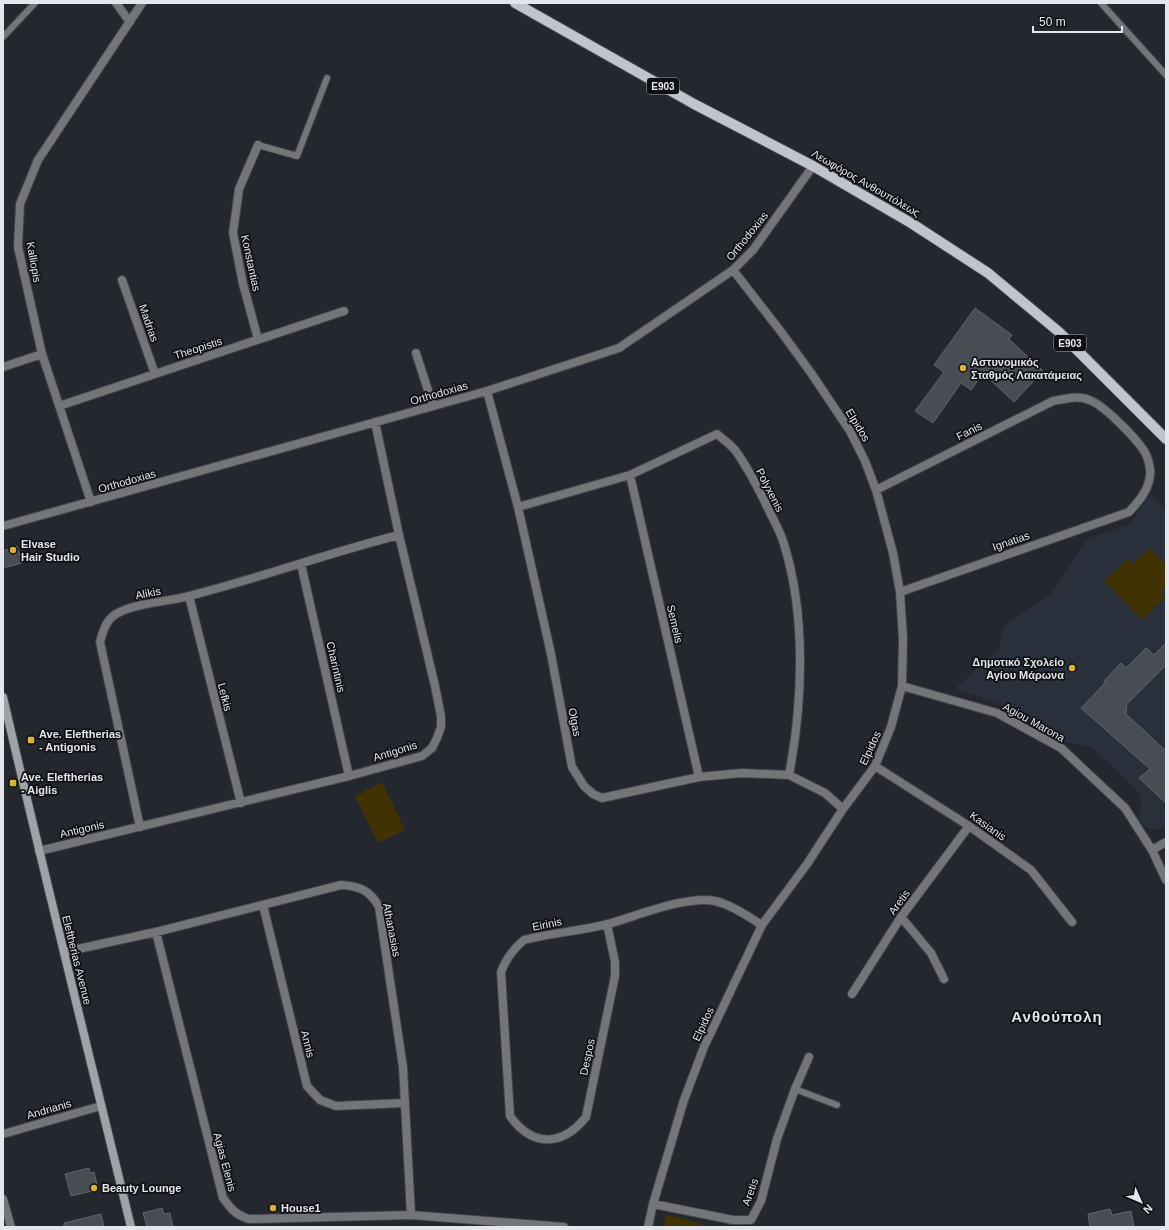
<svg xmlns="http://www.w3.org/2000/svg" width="1169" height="1230" viewBox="0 0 1169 1230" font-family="Helvetica,sans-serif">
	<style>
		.built { fill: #292f3b }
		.green { fill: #403203 }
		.building { fill: #484c53; stroke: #60646c }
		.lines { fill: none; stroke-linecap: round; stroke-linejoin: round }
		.service-casing { stroke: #3f4248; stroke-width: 8 }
		.minor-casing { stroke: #3f4248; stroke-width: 10 }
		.secondary-casing { stroke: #3f4248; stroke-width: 10 }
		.primary-casing { stroke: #3f4248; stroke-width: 12 }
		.service { stroke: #737579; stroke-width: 6 }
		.minor { stroke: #737579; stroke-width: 8 }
		.secondary { stroke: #9fa2a7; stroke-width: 8 }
		.primary { stroke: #c0c4cb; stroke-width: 10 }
		.poi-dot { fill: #dbb233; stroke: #0f1013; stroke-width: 1.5 }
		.labels { text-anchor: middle; stroke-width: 3.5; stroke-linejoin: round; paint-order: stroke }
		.shield { fill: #0f1013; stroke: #a3a6aa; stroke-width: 1 }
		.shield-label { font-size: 10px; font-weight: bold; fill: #e3e6ea }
		.street-label { font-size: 11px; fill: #e3e6ea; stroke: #0f1013 }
		.poi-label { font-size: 11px; font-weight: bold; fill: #e3e6ea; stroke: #0f1013; text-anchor: start }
		.district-label { font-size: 15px; font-weight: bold; letter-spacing: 1px; fill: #dfe4ed; stroke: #0f1013 }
	</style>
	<rect width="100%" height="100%" fill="#24272e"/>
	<path class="built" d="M1150,494L1166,510V825L1157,830L1147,829L1138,819L1142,796L1092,747L1064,742L1001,705L956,688L999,648L1003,627L1051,594L1088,538L1130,524Z"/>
	<path class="green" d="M1149,548L1166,564V587L1161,592L1165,597L1142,620L1104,581L1128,559L1133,564Z
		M382,782L405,830L378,843L355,796Z
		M666,1214L711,1227H663Z"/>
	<path class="building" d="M975,308L1012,335L1009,339L1043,371L1014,402L983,373L971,390L961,383L933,423L915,411L944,372L934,365Z
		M17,546L22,563L3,568V551Z
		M1166,643V665L1127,704L1126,714L1166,751V803L1139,778L1150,769L1081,708L1106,682L1104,681L1121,663L1126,668L1146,648L1154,655Z
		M89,1168L90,1173L94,1172L97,1184H94L96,1190L71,1196L65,1174Z
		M162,1208L164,1214L170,1213L173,1227H147L143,1213Z
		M1110,1209L1112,1215L1131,1211L1134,1227H1090L1088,1214Z
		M101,1214L104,1227H64V1223Z"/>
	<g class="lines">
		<g class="service-casing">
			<path id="service" d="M1101,3L1166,75
				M3,37L35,3
				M258,145L297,156L327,78
				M795,1089L837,1105"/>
		</g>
		<g class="minor-casing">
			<path id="minor" d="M116,3L130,22
				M258,145L239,189L233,233L243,284L258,339
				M122,280L155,374
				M416,353L433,406
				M3,367L42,354
				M487,391L518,507L551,654L572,767L584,786L593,794L602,798L699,777L742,773L789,775L825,793L843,809
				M59,406L344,311
				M630,475L699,777
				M876,490L1053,401C1064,399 1078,395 1089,400C1103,404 1143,444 1147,457C1149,462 1151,471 1150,476C1148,491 1139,501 1129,512L900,592
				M91,502L42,354L18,247L20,204L38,160L142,3
				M518,507L630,475L717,434C723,439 730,444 735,450C747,466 756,484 765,502C771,516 780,530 784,544C806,615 803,702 789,775
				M3,526L487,391L619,348L733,270L753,250L813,166
				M301,564L349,776
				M189,596L241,803
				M902,686L997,713L1061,748L1125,808L1152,850L1166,880
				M875,766L969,826L1031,870L1072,922
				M140,827L100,642C103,631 106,620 116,614C135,603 167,602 189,596C260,578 328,553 399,535
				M1152,850L1166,842
				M39,851L349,776L422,756L432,748L437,738L441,727V716L435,686L399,535L375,422
				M263,905L307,1086L320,1100L336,1106L405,1103
				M901,917L931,953L944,979
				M607,924L615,962V976L586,1117C562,1147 532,1147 510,1116L501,972C506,959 513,949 524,940C551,933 580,931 608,924C637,916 687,895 715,901C732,905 747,916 762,925
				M156,932L223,1198C231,1209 236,1215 249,1219L411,1215L564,1227
				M64,952L156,932L341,885C359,886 370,890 379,907L403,1067L411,1215
				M852,994L901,917L969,826
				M3,1134L101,1106
				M3,1199L11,1227
				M653,1204L733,1220H751L761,1201L777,1139L795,1089L809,1057
				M648,1227L653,1204L684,1100L704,1047L762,925L807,864L843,809L875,766L891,727L902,686L903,639L900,592L893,553L876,490L865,461L850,431L811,373L782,333L733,270"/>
		</g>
		<g class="secondary-casing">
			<path id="secondary" d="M3,697C44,874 88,1050 131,1227"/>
		</g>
		<g class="primary-casing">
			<path id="primary" d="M515,3L694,104L813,166L911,223L988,273L1059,332L1166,439"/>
		</g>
		<use href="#service" class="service"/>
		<use href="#minor" class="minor"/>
		<use href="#secondary" class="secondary"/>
		<use href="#primary" class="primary"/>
	</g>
	<g class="poi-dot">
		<circle cx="963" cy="368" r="4"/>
		<circle cx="13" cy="550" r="4"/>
		<circle cx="1072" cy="668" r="4"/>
		<rect x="27" y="736" width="8" height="8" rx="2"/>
		<rect x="9" y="779" width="8" height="8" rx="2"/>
		<circle cx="94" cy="1188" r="4"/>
		<circle cx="273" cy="1208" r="4"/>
	</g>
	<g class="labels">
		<g class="shield">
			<rect x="647" y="78" width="32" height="16" rx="3"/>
			<rect x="1054" y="335" width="32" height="16" rx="3"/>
		</g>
		<g class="shield-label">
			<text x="663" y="90">E903</text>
			<text x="1070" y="347">E903</text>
		</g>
		<g class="street-label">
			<text transform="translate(866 183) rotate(30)" y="4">Λεωφόρος Ανθουπόλεως</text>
			<text transform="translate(747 236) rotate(-51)" y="4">Orthodoxias</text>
			<text transform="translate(34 262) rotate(80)" y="4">Kalliopis</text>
			<text transform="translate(251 263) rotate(78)" y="4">Konstantias</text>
			<text transform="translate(149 323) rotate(71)" y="4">Madrias</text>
			<text transform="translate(198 348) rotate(-18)" y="4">Theopistis</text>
			<text transform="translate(439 393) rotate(-16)" y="4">Orthodoxias</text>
			<text transform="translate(858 425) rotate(59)" y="4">Elpidos</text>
			<text transform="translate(969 431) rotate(-27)" y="4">Fanis</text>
			<text transform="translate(127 481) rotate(-16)" y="4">Orthodoxias</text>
			<text transform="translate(770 490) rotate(63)" y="4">Polyxenis</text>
			<text transform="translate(1011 541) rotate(-19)" y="4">Ignatias</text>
			<text transform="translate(148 593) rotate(-11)" y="4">Alikis</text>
			<text transform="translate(675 624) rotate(77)" y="4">Semelis</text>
			<text transform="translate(336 667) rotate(77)" y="4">Charintinis</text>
			<text transform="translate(225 697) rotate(76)" y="4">Lefkis</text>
			<text transform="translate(575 722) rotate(79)" y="4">Olgas</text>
			<text transform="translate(1034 722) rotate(29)" y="4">Agiou Marona</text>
			<text transform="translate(870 748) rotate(-65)" y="4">Elpidos</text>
			<text transform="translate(395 751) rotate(-17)" y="4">Antigonis</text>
			<text transform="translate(988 826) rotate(35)" y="4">Kasianis</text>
			<text transform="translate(82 829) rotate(-13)" y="4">Antigonis</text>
			<text transform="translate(899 902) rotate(-54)" y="4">Aretis</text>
			<text transform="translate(547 924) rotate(-11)" y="4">Eirinis</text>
			<text transform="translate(392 930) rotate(79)" y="4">Athanasias</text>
			<text transform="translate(77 960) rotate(76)" y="4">Eleftherias Avenue</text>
			<text transform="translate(703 1024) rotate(-65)" y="4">Elpidos</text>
			<text transform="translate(308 1044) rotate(76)" y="4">Annis</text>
			<text transform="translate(587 1057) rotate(-78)" y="4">Despos</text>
			<text transform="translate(49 1109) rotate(-16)" y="4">Andrianis</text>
			<text transform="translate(225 1162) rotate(75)" y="4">Agias Elenis</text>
			<text transform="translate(750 1192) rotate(-70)" y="4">Aretis</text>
		</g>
		<g class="poi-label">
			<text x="971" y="366">Αστυνομικός<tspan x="971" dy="13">Σταθμός Λακατάμειας</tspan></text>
			<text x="21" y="548">Elvase<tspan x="21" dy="13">Hair Studio</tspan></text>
			<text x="1064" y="666" text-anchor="end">Δημοτικό Σχολείο<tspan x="1064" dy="13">Αγίου Μάρωνα</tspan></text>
			<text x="39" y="738">Ave. Eleftherias<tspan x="39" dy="13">- Antigonis</tspan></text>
			<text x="21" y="781">Ave. Eleftherias<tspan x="21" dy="13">- Aiglis</tspan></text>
			<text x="102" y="1192">Beauty Lounge</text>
			<text x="281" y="1212">House1</text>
		</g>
		<g class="district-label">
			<text x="1057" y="1022">Ανθούπολη</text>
		</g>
	</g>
	<rect width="1169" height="1230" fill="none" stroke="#e3e6ea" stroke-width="8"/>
	<g transform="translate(1141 1202) rotate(135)" stroke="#0f1013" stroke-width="3" paint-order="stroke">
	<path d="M0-3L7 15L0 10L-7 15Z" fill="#e3e6ea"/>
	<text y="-6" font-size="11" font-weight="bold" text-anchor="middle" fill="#e3e6ea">N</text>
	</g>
	<path d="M1033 26v6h89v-6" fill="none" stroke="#e3e6ea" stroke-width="2"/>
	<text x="1039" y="26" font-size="12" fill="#e3e6ea" stroke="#0f1013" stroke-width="3" paint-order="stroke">50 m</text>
</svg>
